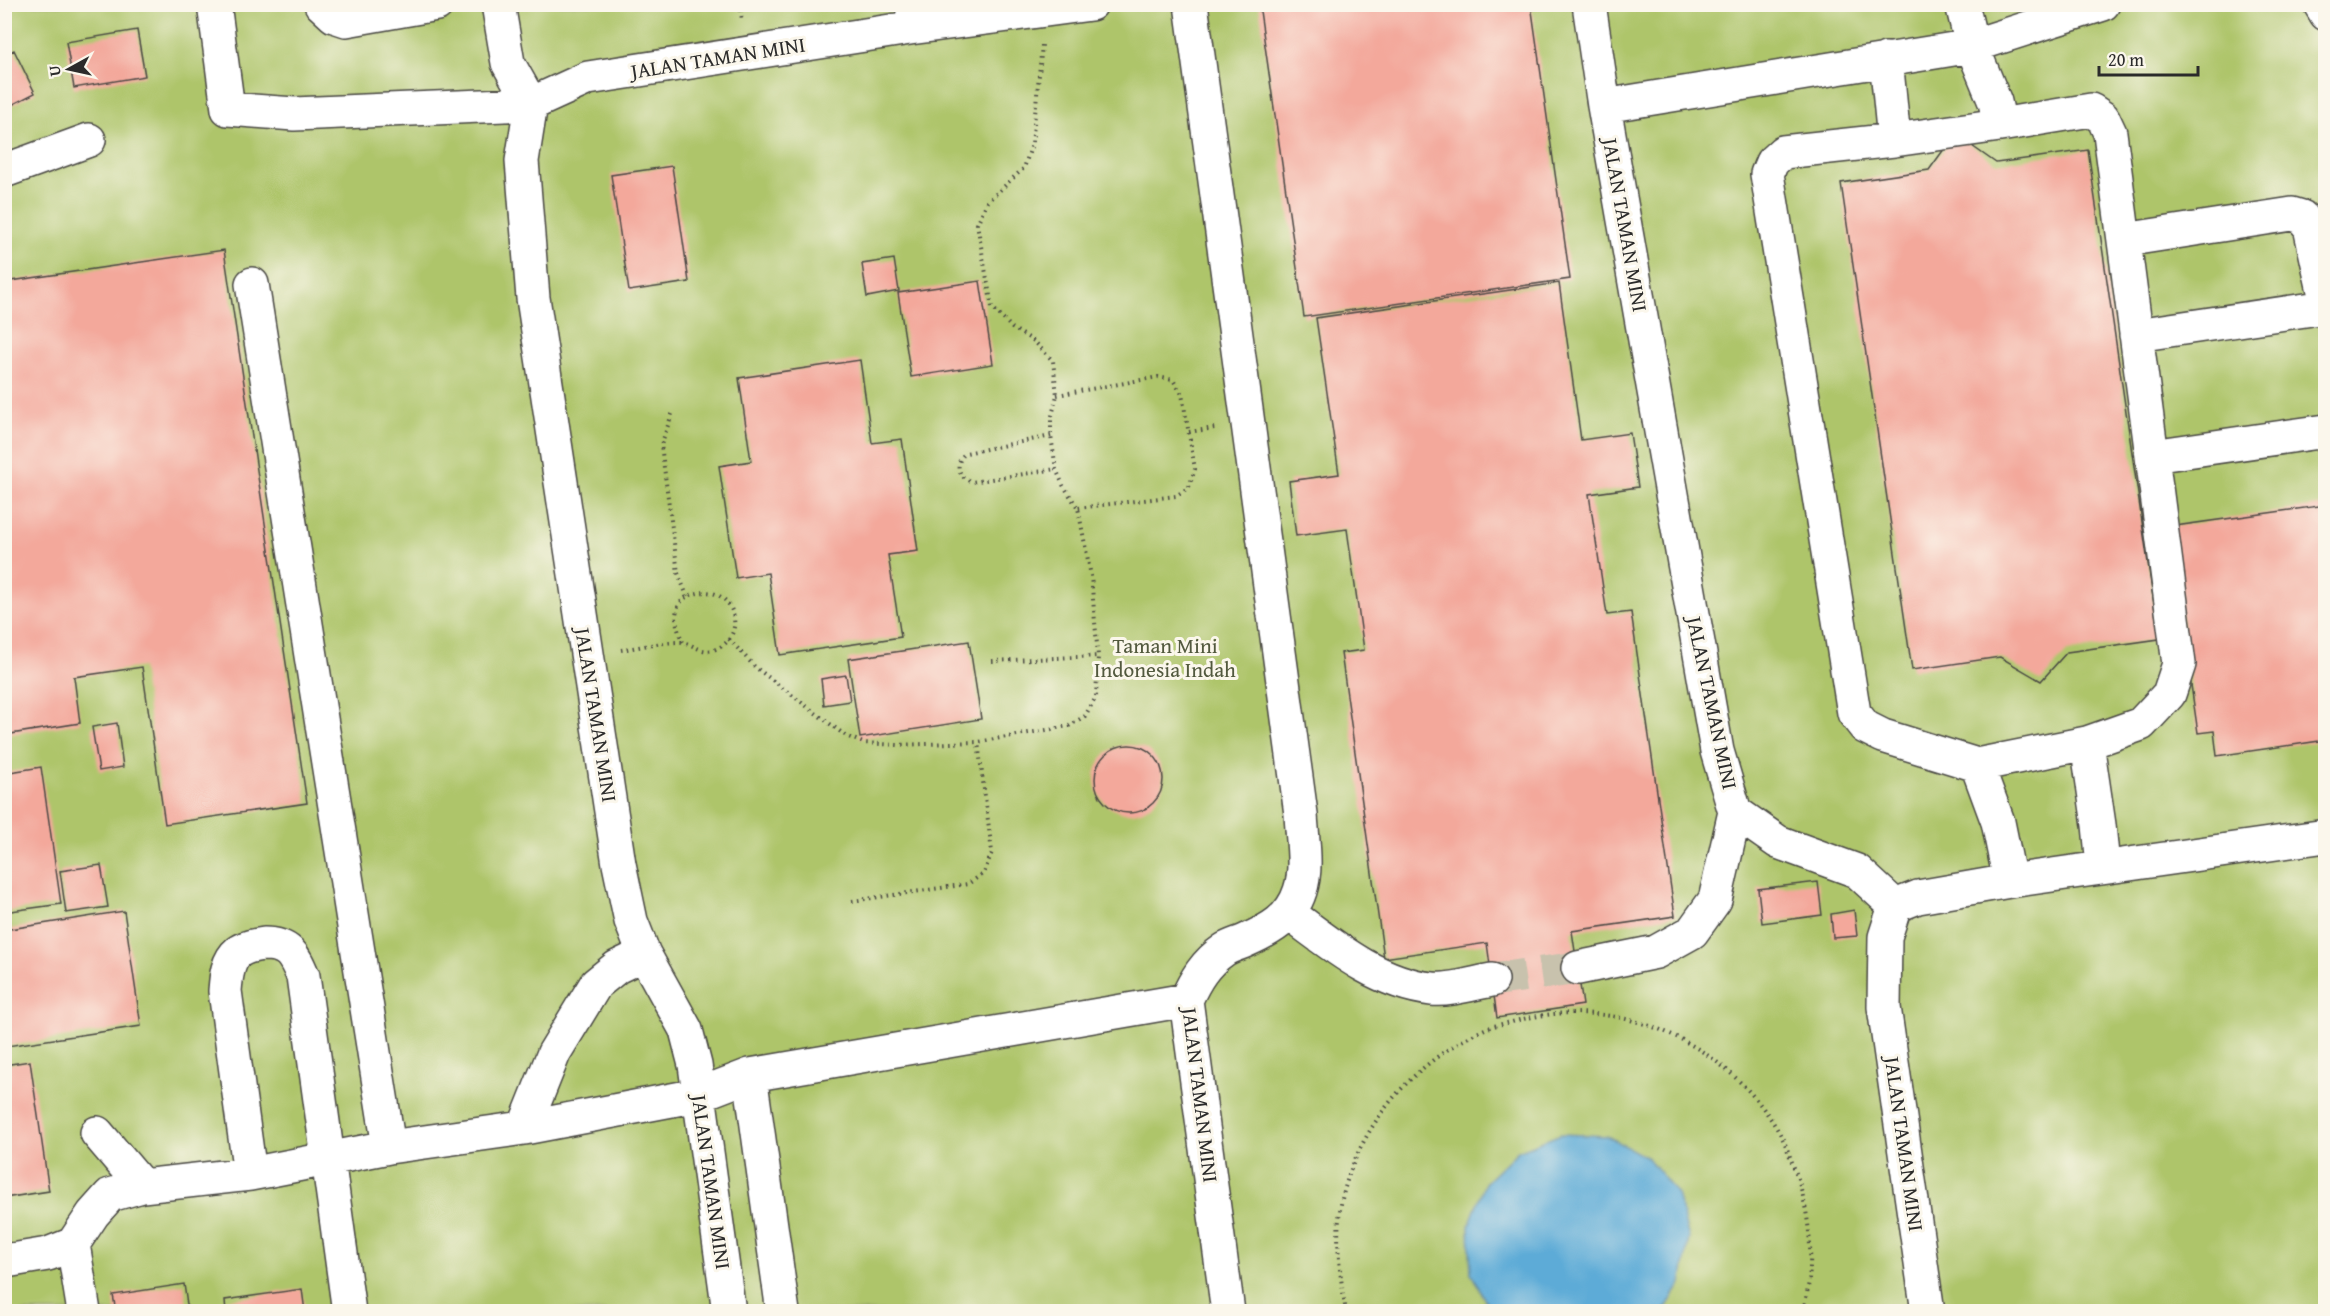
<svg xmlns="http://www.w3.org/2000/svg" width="2330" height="1316" viewBox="0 0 2330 1316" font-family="'Gentium Book Plus',serif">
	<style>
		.green { fill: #aec56a; stroke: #6c784a; stroke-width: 1.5 }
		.water { fill: #5dabd7; stroke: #446b81; stroke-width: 1.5 }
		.building { fill: #f3a89b }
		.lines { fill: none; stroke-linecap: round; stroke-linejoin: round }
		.minor-tunnel { stroke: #c8c2ad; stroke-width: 33; stroke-dasharray: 33 16; stroke-linecap: butt }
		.minor-casing { stroke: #484743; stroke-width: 36 }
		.path { stroke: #484743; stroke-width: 4; stroke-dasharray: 1.5 4.5; stroke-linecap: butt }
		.minor { stroke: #fff; stroke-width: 33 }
		.labels { text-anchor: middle; stroke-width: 6; stroke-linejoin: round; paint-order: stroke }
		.street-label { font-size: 21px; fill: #2b2b2b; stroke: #fbf7ec }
		.park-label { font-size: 21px; fill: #52593e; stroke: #fbf7ec }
	</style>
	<rect width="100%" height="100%" fill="#fbf7ec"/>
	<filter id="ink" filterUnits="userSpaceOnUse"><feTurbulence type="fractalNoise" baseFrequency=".0167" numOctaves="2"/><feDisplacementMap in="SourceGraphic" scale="12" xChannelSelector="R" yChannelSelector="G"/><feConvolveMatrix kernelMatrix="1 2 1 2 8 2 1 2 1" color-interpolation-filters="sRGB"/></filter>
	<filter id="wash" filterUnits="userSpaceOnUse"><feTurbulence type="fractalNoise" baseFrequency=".008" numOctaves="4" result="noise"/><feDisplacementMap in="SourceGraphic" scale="24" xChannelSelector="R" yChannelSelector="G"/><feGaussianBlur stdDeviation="1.35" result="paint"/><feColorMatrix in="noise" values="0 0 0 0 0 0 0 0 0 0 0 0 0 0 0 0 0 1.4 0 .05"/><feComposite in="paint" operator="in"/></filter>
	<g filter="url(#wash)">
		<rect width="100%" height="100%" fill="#efe8cd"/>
		<path class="green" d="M5,5H2325V1311L5,1312Z"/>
		<path class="water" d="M1561,1134L1607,1136L1648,1158L1677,1194L1689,1238L1681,1284L1664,1311H1491L1471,1273L1469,1226L1485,1183L1518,1151Z"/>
		<g id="blocks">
			<path class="building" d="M1259,4H1531L1570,279L1304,317Z
				M137,30L145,76L74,88L66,42Z
				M14,50L35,93L4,109V55Z
				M1955,134L1996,163L2088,150L2159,639L2067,652L2041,681L2000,657L1912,670L1841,183L1929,170Z
				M672,166L689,282L629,291L611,175Z
				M224,250L307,803L165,824L142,667L74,677L80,723L4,735V282Z
				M894,259L899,291L867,297L862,264Z
				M980,281L993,364L911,377L898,293Z
				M1559,283L1581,440L1630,433L1638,487L1589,494L1607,615L1631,612L1675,916L1572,931L1583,1005L1497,1018L1487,943L1384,958L1341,653L1364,650L1347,529L1296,536L1289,481L1339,474L1316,318Z
				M860,360L872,443L902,439L918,551L888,555L901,637L780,655L768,573L736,578L719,466L751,461L739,378Z
				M2326,505V740L2217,756L2214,731L2198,733L2168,527Z
				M969,641L981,719L860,738L848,659Z
				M846,675L850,701L824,705L821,679Z
				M117,723L123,767L99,771L92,727Z
				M1095 779a34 34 0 1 1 68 0a34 34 0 1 1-68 0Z
				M41,767L61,904L4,912V773Z
				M101,865L108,907L66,913L60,871Z
				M1818,882L1822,915L1762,923L1758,889Z
				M1854,910L1857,936L1833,938L1831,914Z
				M124,911L141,1026L7,1046L4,1026V930Z
				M30,1061L49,1191L4,1198V1065Z
				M184,1284L188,1312H116L113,1295Z
				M302,1289L305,1312H226L225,1300Z"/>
		</g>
	</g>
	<g filter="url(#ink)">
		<use href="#blocks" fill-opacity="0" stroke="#484743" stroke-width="1.5"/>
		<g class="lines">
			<path class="minor-tunnel" d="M1492,980L1578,968"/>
			<g class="minor-casing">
				<path id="minor" d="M214,4L228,109L294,114L531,104L588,78L910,28L915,4
					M321,4L334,16L346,20L437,4
					M498,4L508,63L531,104
					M1191,4L1301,814C1302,838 1308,868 1300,891C1291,919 1270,930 1245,941C1238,944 1230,946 1224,950C1205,963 1195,980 1186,1000L1228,1312
					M1589,4L1604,106L1717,751L1735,812L1778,842L1857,871L1895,906
					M2320,4L2326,14
					M910,28L1091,4
					M1886,59L1894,140L1783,152L1772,162L1767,174L1854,713L1865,727L1883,736L1977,765L2087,743L2141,724L2169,694L2179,664L2110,133L2103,118L2091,110L2000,125L1995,102L1972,46L1962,4
					M531,104L522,161L533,298L619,864L631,921L644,954L686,1030L695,1065L729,1312
					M1604,106L1972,46L2103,4
					M1894,140L2000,125
					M4,171L89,140
					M2124,240L2292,214L2302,217L2310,227L2326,300
					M252,284L389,1147
					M2136,335L2326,307
					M2152,456L2326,431
					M2087,743L2099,825L2103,866
					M1977,765L1998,822L2010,881
					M1895,906L1918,897L2010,881L2326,836
					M1895,906L1885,937L1884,1007L1928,1312
					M1290,914C1333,946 1377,983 1432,989C1449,991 1475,983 1492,980
					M1578,968L1656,952L1692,932L1715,900L1735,812
					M750,1075L783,1312
					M524,1128L554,1053L596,984L617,967L644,954
					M97,1133L142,1186
					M250,1174L225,991C226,978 227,961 238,952C244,947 256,945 264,944C289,944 294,955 303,976L349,1312
					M73,1244L84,1312
					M4,1259L12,1260L48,1254L73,1244L93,1214L110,1195L142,1186L250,1174L389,1147L524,1128L698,1095L750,1075L1186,1000"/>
			</g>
			<path class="path" d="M740,4L742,20
				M1057,395L1158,377L1173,380L1182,394L1195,469L1189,487L1176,496L1078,508
				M672,414L661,445L678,573L687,596
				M1189,432L1215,428
				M1051,436L966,453C954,462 957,477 972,482L1056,469
				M729,639L755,667L846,736L863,743L898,745L978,742L1069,726L1085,716L1096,697L1098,656L1091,576L1078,508L1063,485L1056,469L1051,436V420L1057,395L1053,361L1034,341L1012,328L992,307L977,224L987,202L1024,168L1032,144L1042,45
				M621,650C640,647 661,642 681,642C693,643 701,655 716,649C751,635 732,579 691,595C670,603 675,626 683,642
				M992,661L1098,656
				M852,901L968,884L984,873L992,852L978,742
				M1346,1312C1340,1274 1334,1237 1342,1199C1352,1154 1378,1111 1411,1079C1432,1059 1455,1043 1481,1031C1490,1026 1502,1024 1512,1022C1615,992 1725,1040 1779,1132C1785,1142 1789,1154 1793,1165C1810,1207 1817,1269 1802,1312"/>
			<use href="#minor" class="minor"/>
		</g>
	</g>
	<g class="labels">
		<g class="street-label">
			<text transform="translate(718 58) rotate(-9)" y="7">JALAN TAMAN MINI</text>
			<text transform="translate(1625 225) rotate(80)" y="7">JALAN TAMAN MINI</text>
			<text transform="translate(1712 703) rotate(78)" y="7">JALAN TAMAN MINI</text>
			<text transform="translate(596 715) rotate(81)" y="7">JALAN TAMAN MINI</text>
			<text transform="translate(1200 1095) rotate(83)" y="7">JALAN TAMAN MINI</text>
			<text transform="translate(1904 1144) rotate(82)" y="7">JALAN TAMAN MINI</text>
			<text transform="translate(711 1182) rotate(82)" y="7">JALAN TAMAN MINI</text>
		</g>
		<g class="park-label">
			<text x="1165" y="653">Taman Mini<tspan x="1165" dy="24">Indonesia Indah</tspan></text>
		</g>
	</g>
	<rect width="2330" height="1316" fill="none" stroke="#fbf7ec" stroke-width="24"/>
	<g transform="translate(69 69) rotate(262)" stroke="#fbf7ec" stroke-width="4.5" paint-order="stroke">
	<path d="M0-4.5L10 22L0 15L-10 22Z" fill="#2b2b2b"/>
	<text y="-9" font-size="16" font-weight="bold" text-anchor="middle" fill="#2b2b2b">U</text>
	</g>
	<path d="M2099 66v9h99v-9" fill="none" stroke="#2b2b2b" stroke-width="3"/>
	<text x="2108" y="66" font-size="18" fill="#2b2b2b" stroke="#fbf7ec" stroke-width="4.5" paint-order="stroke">20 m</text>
</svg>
